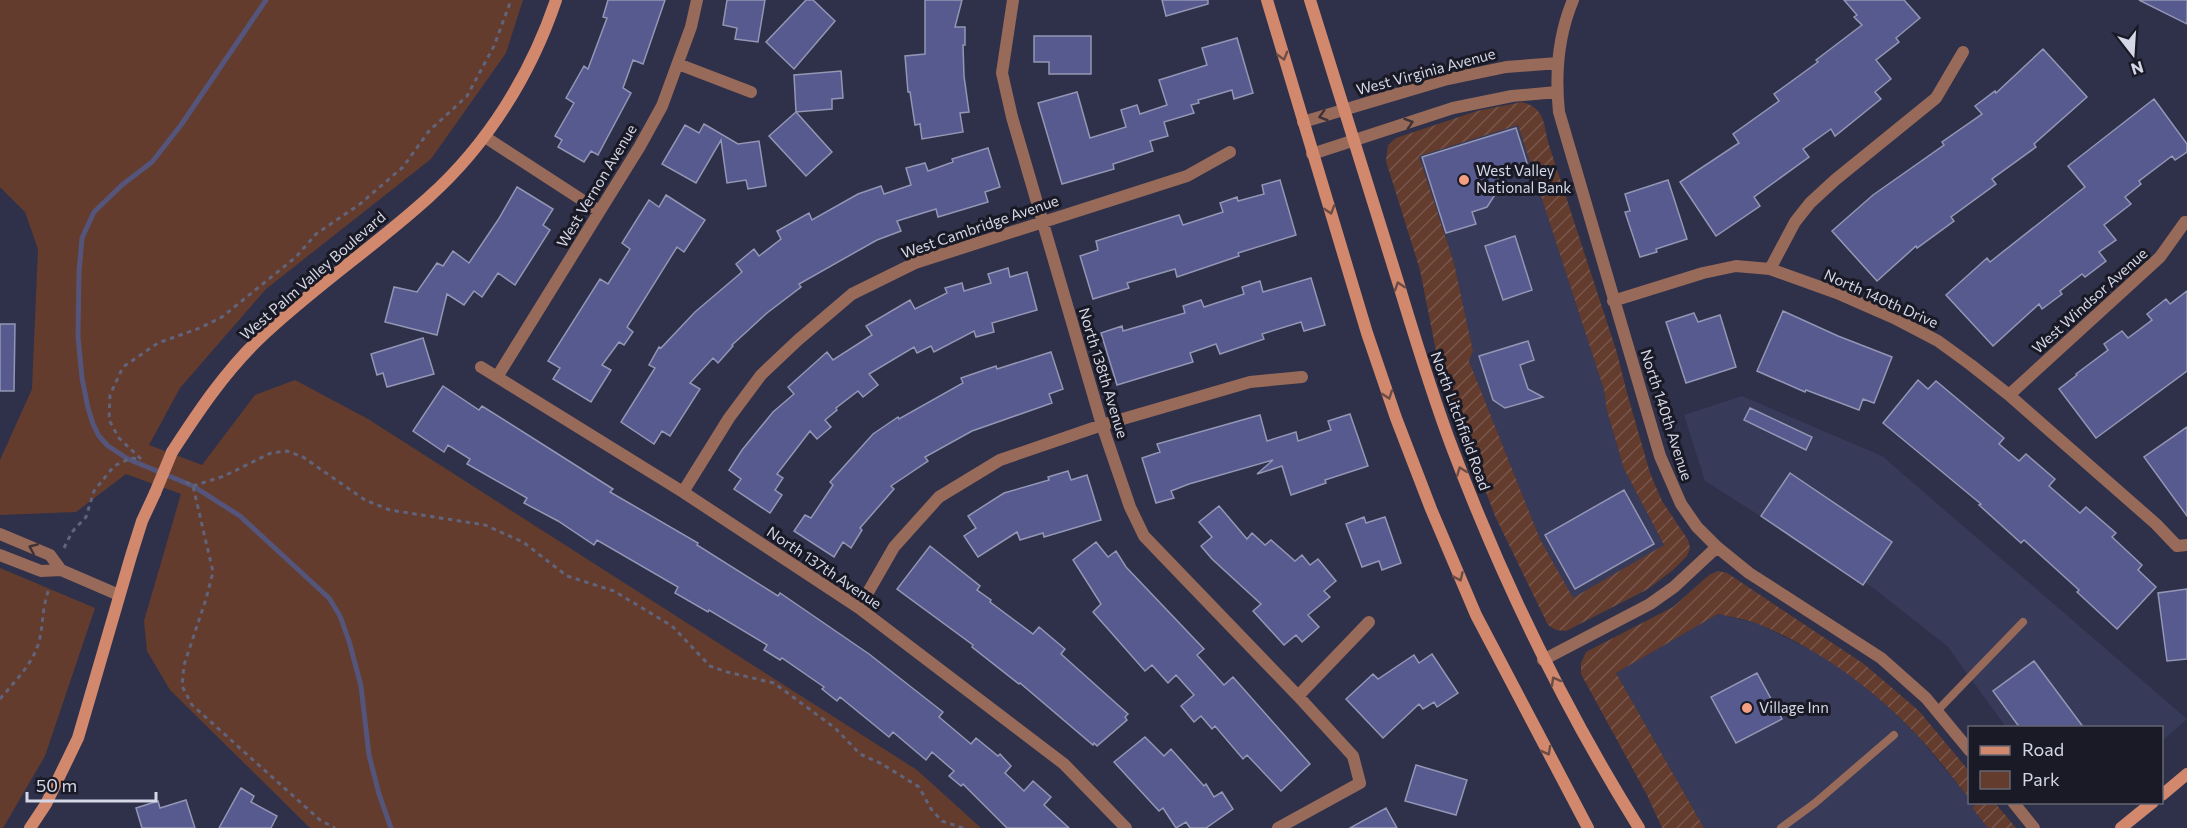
<svg xmlns="http://www.w3.org/2000/svg" width="2187" height="828" viewBox="0 0 2187 828" font-family="Commissioner,sans-serif">
	<style>
		.built { fill: #373a59 }
		.green { fill: #633c2e }
		.garden { fill: url(#garden-furrows); fill-rule: evenodd }
		.lines { fill: none; stroke-linecap: round; stroke-linejoin: round }
		.stream { stroke: #55547a; stroke-width: 5 }
		.building { fill: #575a8f; stroke: #9396b4; stroke-width: 1.5 }
		.path { stroke: #61637a; stroke-width: 3; stroke-dasharray: 4.5 4.5; stroke-linecap: butt }
		.lane { stroke: #986a59; stroke-width: 8 }
		.street { stroke: #986a59; stroke-width: 12 }
		.secondary { stroke: #d1886c; stroke-width: 12 }
		.secondary-bridge { stroke: #d1886c; stroke-width: 12 }
		.oneway { stroke: #6c4c45 }
		.oneway2 { stroke: #3f3235 }
		.poi-dot { fill: #f2a081; stroke: #191a25; stroke-width: 2 }
		.labels { text-anchor: middle; stroke-width: 6; stroke-linejoin: round; paint-order: stroke }
		.street-label { font-size: 15px; fill: #d5d7e7; stroke: #191a25 }
		.poi-label { font-size: 15px; fill: #d5d7e7; stroke: #191a25; text-anchor: start }
	</style>
	<defs>
		<pattern id="garden-furrows" width="10" height="10" patternUnits="userSpaceOnUse" patternTransform="scale(1.5)"><rect width="10" height="10" fill="#633c2e"/><path d="M-1 1l2-2M0 10L10 0M9 11l2-2" fill="none" stroke="#78574c"/></pattern>
	</defs>
	<rect width="100%" height="100%" fill="#2f314a"/>
	<path class="built" d="M1518,124L1604,390L1607,411L1624,469L1664,545L1573,599L1540,539L1469,361L1473,351L1454,263L1419,156Z
		M1742,396L1882,456L2187,719L2162,741V728L2006,727L1947,646L1872,587L1705,481L1684,415Z
		M1718,614L1756,623L1815,652L1851,675L1887,706L1917,735L1969,798L1970,802L1975,805L1972,808L1988,828H1704L1616,673Z"/>
	<path class="green" d="M0,0H523L506,53L431,159L266,289L180,388L149,445L202,465L255,395L295,380L368,419L917,770L981,828H310L170,690L147,651L144,621L181,494L126,474L76,512L0,515V460L32,389L38,249L25,212L0,187Z
		M0,568L95,608L45,756L3,828H0Z"/>
	<path class="garden" d="M1522,102C1546,109 1543,124 1549,145L1617,353L1627,393L1650,473L1662,501L1688,540L1690,548L1687,556L1673,570L1648,589L1566,631L1556,630L1548,625L1495,516L1439,366L1420,270L1386,161L1388,145L1396,138L1477,111ZM1518,125L1604,390L1607,411L1624,469L1664,545L1573,598L1540,539L1469,361L1473,351L1454,263L1419,156Z
		M1718,571L1727,573L1864,664L1919,711L1969,771V798C1952,777 1935,754 1916,734C1871,687 1819,649 1758,624C1746,619 1731,617 1718,614L1616,673L1704,828H1662L1647,795L1581,674V663L1586,652L1673,607L1709,575Z
		M1973,803H1995L2016,828H1988L1972,808L1975,805Z"/>
	<g class="lines">
		<path class="stream" d="M266,0L181,125L152,162L122,185L94,212L82,238L79,272L78,337L82,378L88,408L93,424L99,436L108,446L128,459L193,486L240,516L329,598L340,616L349,641L361,686L369,755L379,794L391,828"/>
	</g>
	<path class="building" d="M608,0H665L643,64L633,60L623,88L631,93L598,155L591,151L584,162L558,147L562,140L555,136L574,103L566,98L584,66L588,69L607,18L603,17Z
		M727,0H765L758,42L735,39L737,28L723,25Z
		M806,0H813L835,21L794,69L766,42Z
		M925,0H962L955,27H965V45H963L964,76L969,112L960,113L963,132L922,139L920,124L915,125L910,92H908L905,56L925,54Z
		M1162,0H1208V4L1166,16Z
		M1844,0H1904L1920,18L1896,38L1899,42L1876,60L1891,79L1875,92L1881,99L1835,136L1831,129L1803,149L1809,157L1754,197L1760,206L1716,236L1680,182L1739,143L1733,134L1779,101L1774,94L1818,62L1816,60L1862,25L1854,17L1857,15Z
		M2139,0H2187V24Z
		M1034,36H1091V74H1049V62H1034Z
		M1237,38L1253,93L1234,99L1232,90L1198,100L1199,103L1191,105L1194,113L1164,122L1168,136L1150,141L1153,151L1113,164L1114,169L1062,184L1038,103L1077,92L1090,138L1126,127L1121,110L1137,105L1140,114L1167,105L1159,80L1207,65L1202,48Z
		M2043,49L2087,97L2034,144L2036,147L1992,179L1996,184L1951,217L1954,221L1917,248L1916,246L1877,281L1832,231L1873,195L1944,145L1942,142L1982,114L1975,106L1995,91L1996,93Z
		M841,71L843,98L832,99V109L796,112L794,75Z
		M2154,99L2187,144V152L2175,160L2172,156L2139,181L2141,184L2125,197L2131,204L2104,225L2116,240L2099,252L2106,261L2085,277L2082,274L2060,291L2062,294L2042,309L2039,304L1993,346L1946,295L1987,258L1990,262L2085,187L2068,166Z
		M796,112L832,152L806,176L769,136Z
		M704,124L738,144L759,141L766,186L748,189L746,180L727,183L721,140L696,183L662,164L685,125L699,133Z
		M1516,128L1527,163L1496,173L1500,187L1487,207L1472,212L1476,224L1446,233L1422,157Z
		M988,148L1000,187L985,192L988,202L938,217L936,209L897,221L901,231L877,240L799,284L801,287L767,313L732,345L733,346L718,363L713,358L690,383L700,389L670,436L662,431L654,444L621,422L655,368L649,365L659,347L661,348L695,312L742,272L736,264L754,249L759,256L781,239L777,231L809,213L812,220L858,194L881,186L884,194L911,185L906,168L925,163L928,171L953,162L952,159Z
		M1280,180L1296,235L1238,253L1239,256L1177,277L1175,269L1127,283L1129,288L1093,299L1080,256L1098,250L1096,241L1179,215L1183,225L1223,212L1220,203L1237,197L1238,201L1264,194L1262,185Z
		M1668,180L1687,239L1656,249L1657,252L1640,257L1625,212L1630,211L1625,194Z
		M517,187L553,209L543,225L550,230L515,285L498,273L482,297L474,291L464,305L447,294L437,335L385,322L394,287L417,292L437,263L443,266L453,251L469,263L498,220Z
		M666,195L705,220L684,252L677,247L627,327L633,332L624,345L619,342L602,365L611,370L591,402L553,379L560,368L548,361L600,279L608,284L630,249L622,243L649,200L659,207Z
		M1515,236L1532,290L1503,300L1485,246Z
		M1008,268L1010,277L1027,272L1037,310L992,323L994,332L976,337L974,331L934,352L931,346L917,353L914,347L869,374L878,385L863,397L858,391L836,408L837,410L825,420L831,427L817,439L810,431L777,474L783,478L775,490L782,495L770,513L734,489L741,479L729,470L742,450L773,412L794,394L788,387L827,352L833,360L872,335L866,326L910,300L915,309L947,293L945,288L962,283L964,291L991,283L988,274Z
		M1311,278L1325,325L1304,331L1301,322L1262,334L1264,339L1220,354L1216,344L1190,353L1193,362L1117,385L1101,333L1122,326L1123,331L1185,313L1183,306L1201,300L1204,307L1244,294L1242,287L1260,281L1263,292Z
		M2187,291V371L2096,438L2059,389L2077,375L2076,374L2108,350L2104,344L2122,331L2128,338L2152,320L2147,314L2166,299L2170,304Z
		M1783,311L1838,336L1892,357L1874,403L1863,399L1859,410L1806,390L1805,392L1757,371Z
		M1694,313L1698,322L1720,315L1736,367L1686,383L1666,322Z
		M0,324H15L14,391H0Z
		M423,338L434,374L387,387L383,373L377,375L371,354Z
		M1528,341L1534,360L1520,365L1528,389L1543,397L1505,408L1493,400L1479,356Z
		M1051,352L1063,389L1049,394L1052,403L972,431L925,457L928,461L891,486L894,489L860,528L862,530L851,548L843,542L834,557L794,531L805,515L811,518L833,485L830,482L873,434L898,417L899,419L963,383L961,378L996,366L997,369Z
		M1918,380L1928,389L1936,381L2004,438L1999,444L2019,461L2026,454L2055,479L2049,486L2080,513L2086,507L2116,533L2112,537L2142,565L2138,570L2156,587L2117,629L2077,592L2079,590L2024,540L2021,543L1979,505L1981,504L1883,423Z
		M443,386L479,410L482,406L550,449L613,489L610,492L698,543L697,545L778,596L780,593L869,654L943,712L939,717L971,744L976,738L998,756L1000,754L1011,766L1005,773L1024,791L1033,781L1051,797L1044,805L1069,828H1007L963,784L961,786L949,776L954,771L932,752L926,760L893,732L889,737L840,697L837,701L822,689L824,687L782,658L780,660L764,650L767,645L709,610L708,612L675,593L678,587L597,540L594,545L558,521L524,503L527,498L467,464L470,459L448,445L444,452L413,431Z
		M1750,408L1812,437L1806,450L1744,420Z
		M1350,414L1368,466L1325,480L1326,483L1291,495L1282,466L1257,474L1273,460L1189,484L1171,491L1174,498L1156,503L1142,458L1160,452L1157,444L1260,415L1267,441L1296,432L1298,441L1331,430L1328,421Z
		M2187,427V516L2144,457Z
		M1068,471L1071,480L1087,475L1101,520L1044,537L1043,533L1020,540L1017,532L978,557L964,536L976,528L968,516L1004,493L1049,480L1048,477Z
		M1790,473L1892,542L1863,585L1761,516Z
		M1624,490L1654,544L1575,589L1545,535Z
		M1219,506L1247,539L1252,533L1265,545L1271,540L1295,561L1302,555L1310,565L1318,559L1336,581L1324,591L1330,597L1308,615L1319,627L1302,642L1296,635L1284,645L1253,611L1261,604L1212,559L1201,546L1212,537L1199,522Z
		M1364,517L1366,523L1385,517L1401,563L1382,570L1379,561L1362,567L1346,524Z
		M1096,542L1108,557L1116,551L1126,567L1204,649L1197,655L1224,685L1233,677L1310,764L1281,791L1247,755L1243,759L1215,726L1212,729L1201,716L1194,722L1181,706L1194,695L1176,675L1168,683L1152,665L1145,671L1093,612L1101,604L1073,560Z
		M930,546L980,586L977,590L991,600L990,602L1033,634L1039,627L1065,649L1061,654L1128,714L1125,717L1127,720L1097,746L1094,743L1093,745L1020,683L1019,684L972,647L973,645L897,589Z
		M2187,589V659L2167,661L2158,593Z
		M1432,654L1458,693L1437,707L1434,702L1423,709L1419,704L1383,738L1346,699L1373,674L1378,679L1414,655L1419,663Z
		M2034,661L2084,728H2020L1993,691Z
		M1757,673L1782,719L1736,743L1711,697Z
		M1145,737L1164,756L1171,749L1204,786L1206,784L1214,797L1222,792L1233,809L1206,828H1190L1186,822L1176,828L1163,808L1159,811L1114,762Z
		M1416,765L1467,780L1456,815L1405,801Z
		M241,788L254,796L251,802L277,816L271,828H219Z
		M186,800L195,828H142L136,808L158,801L160,808Z
		M1386,808L1397,828H1350Z"/>
	<g class="lines">
		<path class="path" d="M141,459L119,438L109,420L110,395L123,367L158,343L200,328L222,317L296,257L316,234L360,204L403,167L429,131L467,96L494,46L511,0
			M186,482L193,486L213,572L206,599L184,665L182,686L192,705L320,820L335,828
			M193,486L224,476L271,453L287,451L303,457L365,500L390,510L485,525L523,542L567,576L614,591L672,626L710,666L727,672L774,683L835,728L860,754L882,764L919,787L931,809L942,821L963,828
			M64,548L72,532L86,517L94,491L114,466L131,458L139,459
			M0,699C14,682 31,666 38,645C44,626 41,610 49,589"/>
		<path class="lane" d="M1937,711L2023,622
			M1781,828L1815,803L1894,735"/>
		<path class="street" d="M1013,0L1002,73L1012,117L1102,425L1130,507L1144,536L1298,696L1353,756L1360,783L1278,828
			M1573,0C1558,36 1555,74 1559,112L1660,456L1681,504L1697,527L1717,547L1749,573L1881,658L1926,698L1970,751
			M678,64L751,92
			M1303,122L1444,80L1506,67L1558,63
			M485,137L599,211
			M1312,154L1453,108L1512,96L1557,92
			M1770,269L1795,222L1810,203L1835,180L1936,98L1963,52
			M1613,301L1703,273L1736,266L1770,269L1837,293L1894,318L1938,341L1971,365L2009,395L2156,524L2177,546L2187,545
			M481,367L683,492L859,608L1064,764L1126,828
			M497,377L640,146L662,106L691,27L697,0
			M2009,395L2160,257L2185,222
			M683,492L729,418L761,375L798,340L852,294L915,263L1187,176L1230,152
			M0,534L50,555L61,570
			M0,555L41,571L61,570L119,595
			M859,608L894,547L939,497L1000,460L1102,425L1250,382L1302,377
			M1543,660L1650,604L1674,587L1717,547
			M1298,696L1369,622
			M2013,802L2034,828"/>
		<path class="secondary" d="M1267,0L1367,333L1396,418L1431,509L1476,615L1588,828
			M1310,0C1339,94 1368,188 1398,282C1415,338 1432,395 1453,450C1503,582 1564,708 1639,828
			M172,452C198,412 224,373 258,340C311,289 374,247 429,197C488,144 531,74 556,0
			M2162,795L2187,774
			M30,828L46,804L78,738L131,556L142,521L155,493
			M2121,828L2153,802"/>
		<path class="secondary-bridge" d="M155,493L172,452"/>
	</g>
	<defs><path id="oneway-chevron" d="M-2-3.5L2.5 0L-2 3.5" fill="none" stroke-width="1.6" stroke-linecap="round" stroke-linejoin="round" transform="scale(1.5)"/></defs>
	<g class="oneway">
		<use href="#oneway-chevron" transform="translate(1283 56) rotate(74)"/>
		<use href="#oneway-chevron" transform="translate(1330 210) rotate(73)"/>
		<use href="#oneway-chevron" transform="translate(1399 286) rotate(-108)"/>
		<use href="#oneway-chevron" transform="translate(1388 395) rotate(71)"/>
		<use href="#oneway-chevron" transform="translate(1461 471) rotate(-111)"/>
		<use href="#oneway-chevron" transform="translate(1459 577) rotate(66)"/>
		<use href="#oneway-chevron" transform="translate(1555 681) rotate(-119)"/>
		<use href="#oneway-chevron" transform="translate(1547 751) rotate(62)"/>
	</g>
	<g class="oneway2">
		<use href="#oneway-chevron" transform="translate(1323 116) rotate(164)"/>
		<use href="#oneway-chevron" transform="translate(1409 123) rotate(-18)"/>
		<use href="#oneway-chevron" transform="translate(33 548) rotate(-157)"/>
	</g>
	<g class="poi-dot">
		<circle cx="1464" cy="180" r="6"/>
		<circle cx="1747" cy="708" r="6"/>
	</g>
	<g class="labels">
		<g class="street-label">
			<text transform="translate(1426 72) rotate(-15)" y="5">West Virginia Avenue</text>
			<text transform="translate(597 186) rotate(-59)" y="5">West Vernon Avenue</text>
			<text transform="translate(980 227) rotate(-19)" y="5">West Cambridge Avenue</text>
			<text transform="translate(313 276) rotate(-41)" y="5">West Palm Valley Boulevard</text>
			<text transform="translate(1881 299) rotate(24)" y="5">North 140th Drive</text>
			<text transform="translate(2090 301) rotate(-42)" y="5">West Windsor Avenue</text>
			<text transform="translate(1103 373) rotate(73)" y="5">North 138th Avenue</text>
			<text transform="translate(1666 415) rotate(72)" y="5">North 140th Avenue</text>
			<text transform="translate(1460 421) rotate(70)" y="5">North Litchfield Road</text>
			<text transform="translate(824 568) rotate(34)" y="5">North 137th Avenue</text>
		</g>
		<g class="poi-label">
			<text x="1476" y="176">West Valley<tspan x="1476" dy="17">National Bank</tspan></text>
			<text x="1759" y="713">Village Inn</text>
		</g>
	</g>
	<rect x="1968" y="726" width="195" height="78" fill="#191a25" stroke="#646673" stroke-width="1.5"/>
	<rect x="1980" y="746" width="30" height="9" fill="#d1886c" stroke="#646673" stroke-width="1.5"/>
	<text x="2022" y="756" font-size="18" fill="#d5d7e7">Road</text>
	<rect x="1980" y="771" width="30" height="18" fill="#633c2e" stroke="#646673" stroke-width="1.5"/>
	<text x="2022" y="786" font-size="18" fill="#d5d7e7">Park</text>
	<g transform="translate(2133 54) rotate(163)" stroke="#191a25" stroke-width="4.5" paint-order="stroke">
	<path d="M0-4.5L10 22L0 15L-10 22Z" fill="#d5d7e7"/>
	<text y="-9" font-size="16" font-weight="bold" text-anchor="middle" fill="#d5d7e7">N</text>
	</g>
	<path d="M27 792v9h129v-9" fill="none" stroke="#d5d7e7" stroke-width="3"/>
	<text x="36" y="792" font-size="18" fill="#d5d7e7" stroke="#191a25" stroke-width="4.5" paint-order="stroke">50 m</text>
</svg>
